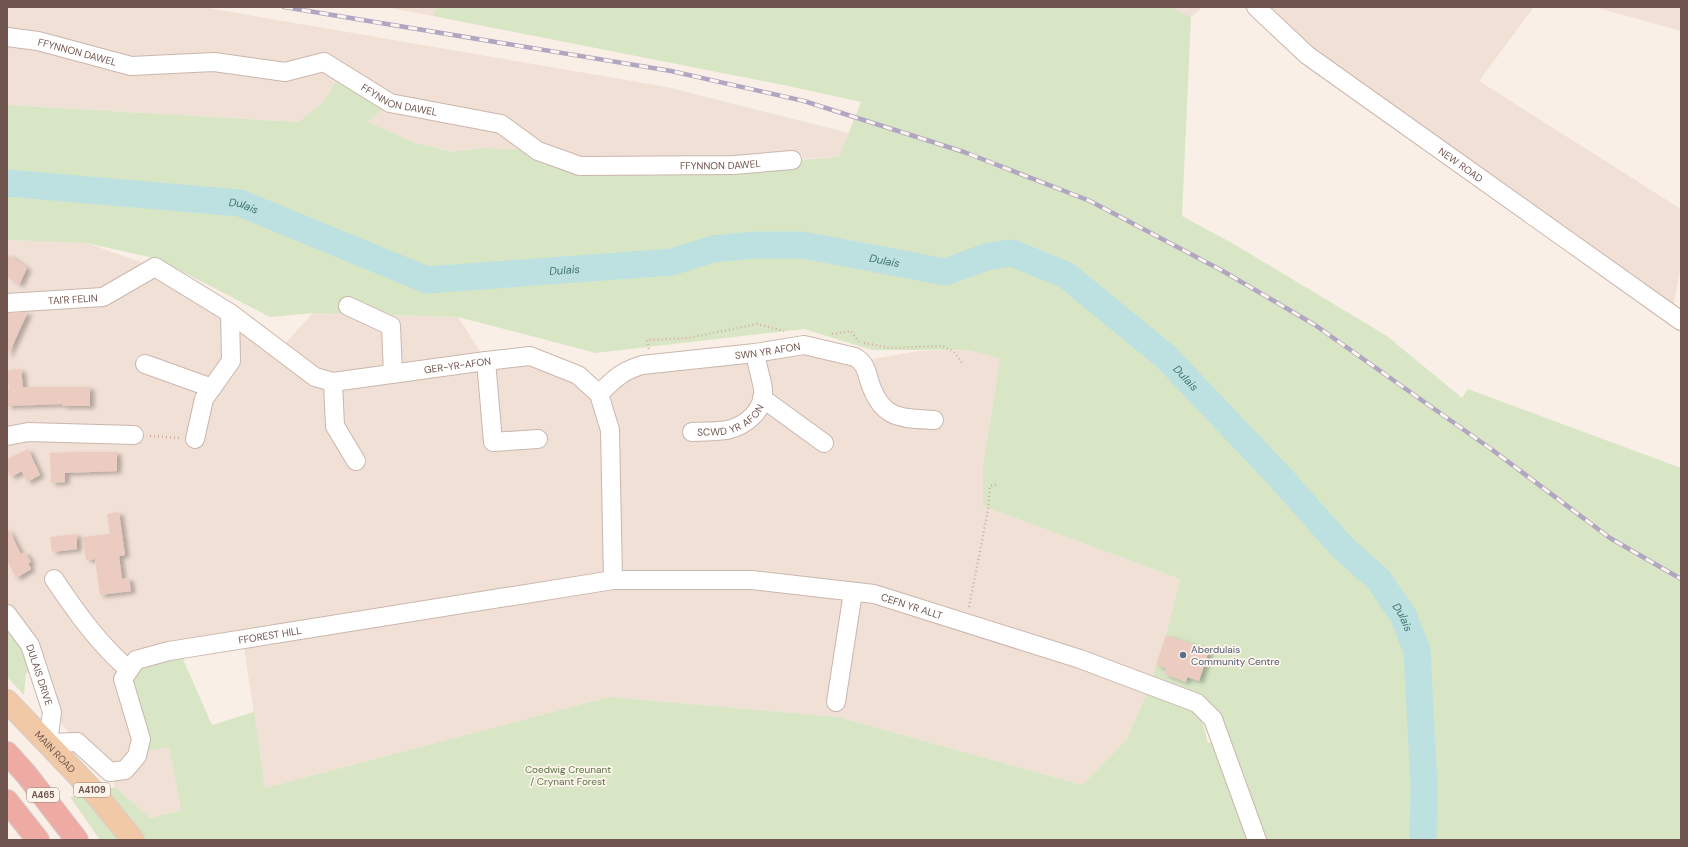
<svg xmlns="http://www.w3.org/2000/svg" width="1688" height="847" viewBox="0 0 1688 847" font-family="'DM Sans',sans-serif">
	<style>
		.residential { fill: #f1e0d5 }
		.green { fill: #d8e6c6 }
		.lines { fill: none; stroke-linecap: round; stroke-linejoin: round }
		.river { stroke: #bde1e1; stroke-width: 27 }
		.building { fill: #eccbc1; filter: url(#shadow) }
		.minor-casing { stroke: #cab6ad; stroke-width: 20 }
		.major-casing { stroke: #d4ccca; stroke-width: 24 }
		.highway-casing { stroke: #d4ccca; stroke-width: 24 }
		.path { stroke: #d1aea4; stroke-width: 2.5; stroke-dasharray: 1 3; stroke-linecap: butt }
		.minor { stroke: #fff; stroke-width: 18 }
		.major { stroke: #f1c9a6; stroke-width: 22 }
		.highway { stroke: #edaba4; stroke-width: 22 }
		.rail-casing { stroke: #b1a6c2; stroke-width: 4.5 }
		.rail { stroke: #fdf4ec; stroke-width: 3; stroke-dasharray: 9; stroke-linecap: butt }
		.service-dot { fill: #5c6f8a; stroke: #fdf4ec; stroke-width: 1.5 }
		.labels { text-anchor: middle; stroke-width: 3.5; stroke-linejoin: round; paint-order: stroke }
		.shield { fill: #fdf4ec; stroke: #9a857d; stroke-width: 1 }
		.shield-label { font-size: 9px; font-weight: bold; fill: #70554e }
		.street-label { font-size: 10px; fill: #70554e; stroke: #fdf4ec }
		.service-label { font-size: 10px; fill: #4e5e75; stroke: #fdf4ec; text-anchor: start }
		.park-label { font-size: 10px; fill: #5c7547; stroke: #fdf4ec }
		.water-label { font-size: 11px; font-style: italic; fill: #437374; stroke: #fdf4ec }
	</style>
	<defs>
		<filter id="shadow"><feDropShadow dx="4.5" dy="2.5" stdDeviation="2" flood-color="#0004"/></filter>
	</defs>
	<rect width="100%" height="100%" fill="#faefe6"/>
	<path class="residential" d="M7,7H202L667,87L849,133L839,157L663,167L483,148L452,152L413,142L366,122L389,103L342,73L322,103L298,122L7,105Z
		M385,7H437L433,16Z
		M1171,7H1203L1191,17Z
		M1256,7H1534L1479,81L1681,209V264L1672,315Z
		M1594,7H1681V31Z
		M7,240L86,243L155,267L279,350L313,313L458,317L486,361L530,356L599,394L616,377L804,345L861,361L919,351L969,350L1000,359L983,465V506L1180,579L1166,635L1151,681L1127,739L1082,785L838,717L609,697L265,788L243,640L169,651V747L181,810L150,818L115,787L110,772L77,742L52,712L7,614Z"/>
	<path class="green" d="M437,7H1171L1191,17L1182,216L1232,243L1387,336L1462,398L1468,389L1681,468V840H100L70,797L115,787L150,818L181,810L169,747L148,751L141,739L123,679L136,660L179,650L212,725L254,712L265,788L609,697L838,717L1082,785L1127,739L1148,689L1193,705L1203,724L1208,743L1228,740L1219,719L1199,699L1151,681L1166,635L1180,579L983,506V465L1000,359L969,350H872L804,329L596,353L458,317L313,313L270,317L158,259L86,243L7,240V105L298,122L322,103L342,73L390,103L367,122L413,142L452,152L483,148L538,151L580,166L734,165L839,157L861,102L783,85L433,16Z
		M7,614L36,672L26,673L24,695L7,677Z"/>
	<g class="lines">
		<path class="river" id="s1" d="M7,183L240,203L427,280L672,262L713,249L753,245H803L945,272L989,256L1012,253L1066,275L1166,357L1280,477L1342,547L1378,579L1403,615L1417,651L1424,785L1423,840"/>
	</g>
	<path class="building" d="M7,254L27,268L19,285L7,276Z
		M28,312L7,357L8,313Z
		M21,369L23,387H90V406H62V404L7,406V389H9L7,370Z
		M28,449L40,475L27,482L22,471L11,477L7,470V459Z
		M78,452H117V471L65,473V482L51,483L50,453Z
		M119,512L125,555L119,556L122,579L129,578L131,591L100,595L95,559L86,560L83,537L110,534L107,514Z
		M7,527L21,554L25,552L31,562L28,563L31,569L16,578L7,560Z
		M77,534V549L52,552L50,537Z
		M1166,635L1209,650L1199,681L1187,677L1186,682L1164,674L1166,668L1156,665Z"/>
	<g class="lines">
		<g class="minor-casing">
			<g id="minor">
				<path id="s2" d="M1256,7L1307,55L1681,321"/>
				<path id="s3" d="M7,37L38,41L131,66L214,62L285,72L324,62L390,103L501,124L538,151L580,166L734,165L792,160"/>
				<path id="s4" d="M7,303L103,297L155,267L230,313L315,377L333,382L486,361L530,356L578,375L599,394L610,430L613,580"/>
				<path d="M348,306L391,326L393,374"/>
				<path d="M486,361L493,442L538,439"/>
				<path d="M145,364L212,388"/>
				<path d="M333,382L335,426L356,461"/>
				<path id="s5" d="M599,394C614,379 622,371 642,365L755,353L804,345L855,357C865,363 866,370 869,380C881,419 899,418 934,420"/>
				<path d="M762,398L824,443"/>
				<path id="s6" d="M692,432C703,431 716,432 727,430C745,426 765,411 763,389C761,377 757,365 755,353"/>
				<path d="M7,436L28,432L134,435"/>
				<path d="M195,439L204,399L231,361L230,313"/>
				<path d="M54,579C76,612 99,644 129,670"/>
				<path id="s7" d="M7,614L30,645L52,712L48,743L77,742L110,772L125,770L137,756L141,739L123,679L136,660L169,651L613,580H752L874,594L1080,659L1197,703L1213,719L1257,840"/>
				<path d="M836,702L853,592"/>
			</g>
		</g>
		<g class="major-casing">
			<g id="major">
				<path id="s8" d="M7,701L94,792L133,840"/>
			</g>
		</g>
		<g class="highway-casing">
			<path id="highway" d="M7,753L26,774L77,840
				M7,801L38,840"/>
		</g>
		<path class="path" d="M832,334L851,331L859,342
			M864,343L890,348L942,346L954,352L963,364
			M649,349L647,340L688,338L757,324L784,331
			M150,436L180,438
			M969,607L988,510L990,486L998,484"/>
		<use href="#minor" class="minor"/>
		<use href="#major" class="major"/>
		<use href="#highway" class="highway"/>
		<g class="rail-casing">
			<path id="rail" d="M284,7L671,71L804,101L964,152L1090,201L1221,270L1315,325L1491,449L1610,538L1681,579"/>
		</g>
		<use href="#rail" class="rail"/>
	</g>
	<circle class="service-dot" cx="1183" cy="655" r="4"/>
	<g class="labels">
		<g class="shield">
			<rect x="74" y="783" width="36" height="14" rx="3"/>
			<rect x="27" y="788" width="32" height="14" rx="3"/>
		</g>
		<g class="shield-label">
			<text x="92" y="793">A4109</text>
			<text x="43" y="798">A465</text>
		</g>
		<g class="street-label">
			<text dy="4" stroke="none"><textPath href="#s3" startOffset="72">FFYNNON DAWEL</textPath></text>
			<text dy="4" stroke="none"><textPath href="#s3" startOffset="408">FFYNNON DAWEL</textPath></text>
			<text dy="4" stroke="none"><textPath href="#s3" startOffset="744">FFYNNON DAWEL</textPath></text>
			<text dy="4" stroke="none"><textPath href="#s2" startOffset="259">NEW ROAD</textPath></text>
			<text dy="4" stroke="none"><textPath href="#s4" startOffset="66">TAI'R FELIN</textPath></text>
			<text dy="4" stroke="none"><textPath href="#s5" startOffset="179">SWN YR AFON</textPath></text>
			<text dy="4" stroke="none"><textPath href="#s4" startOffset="495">GER-YR-AFON</textPath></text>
			<text dy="4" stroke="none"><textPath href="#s6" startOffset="42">SCWD YR AFON</textPath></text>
			<text dy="4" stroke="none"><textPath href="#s7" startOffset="1136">CEFN YR ALLT</textPath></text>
			<text dy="4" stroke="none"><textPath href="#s7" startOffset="487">FFOREST HILL</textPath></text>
			<text dy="4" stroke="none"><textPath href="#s7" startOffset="70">DULAIS DRIVE</textPath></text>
			<text dy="4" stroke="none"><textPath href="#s8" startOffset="70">MAIN ROAD</textPath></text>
		</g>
		<g class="service-label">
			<text x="1191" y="653">Aberdulais<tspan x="1191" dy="12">Community Centre</tspan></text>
		</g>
		<g class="park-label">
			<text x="568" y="773">Coedwig Creunant<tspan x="568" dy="12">/ Crynant Forest</tspan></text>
		</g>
		<g class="water-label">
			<text dy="4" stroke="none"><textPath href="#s1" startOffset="238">Dulais</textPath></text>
			<text dy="4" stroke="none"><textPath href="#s1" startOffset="898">Dulais</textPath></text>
			<text dy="4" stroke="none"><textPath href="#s1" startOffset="574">Dulais</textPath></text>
			<text dy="4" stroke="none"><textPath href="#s1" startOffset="1246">Dulais</textPath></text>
			<text dy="4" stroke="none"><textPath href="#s1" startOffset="1570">Dulais</textPath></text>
		</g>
	</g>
	<rect width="1688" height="847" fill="none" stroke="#70554e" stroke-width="16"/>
</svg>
